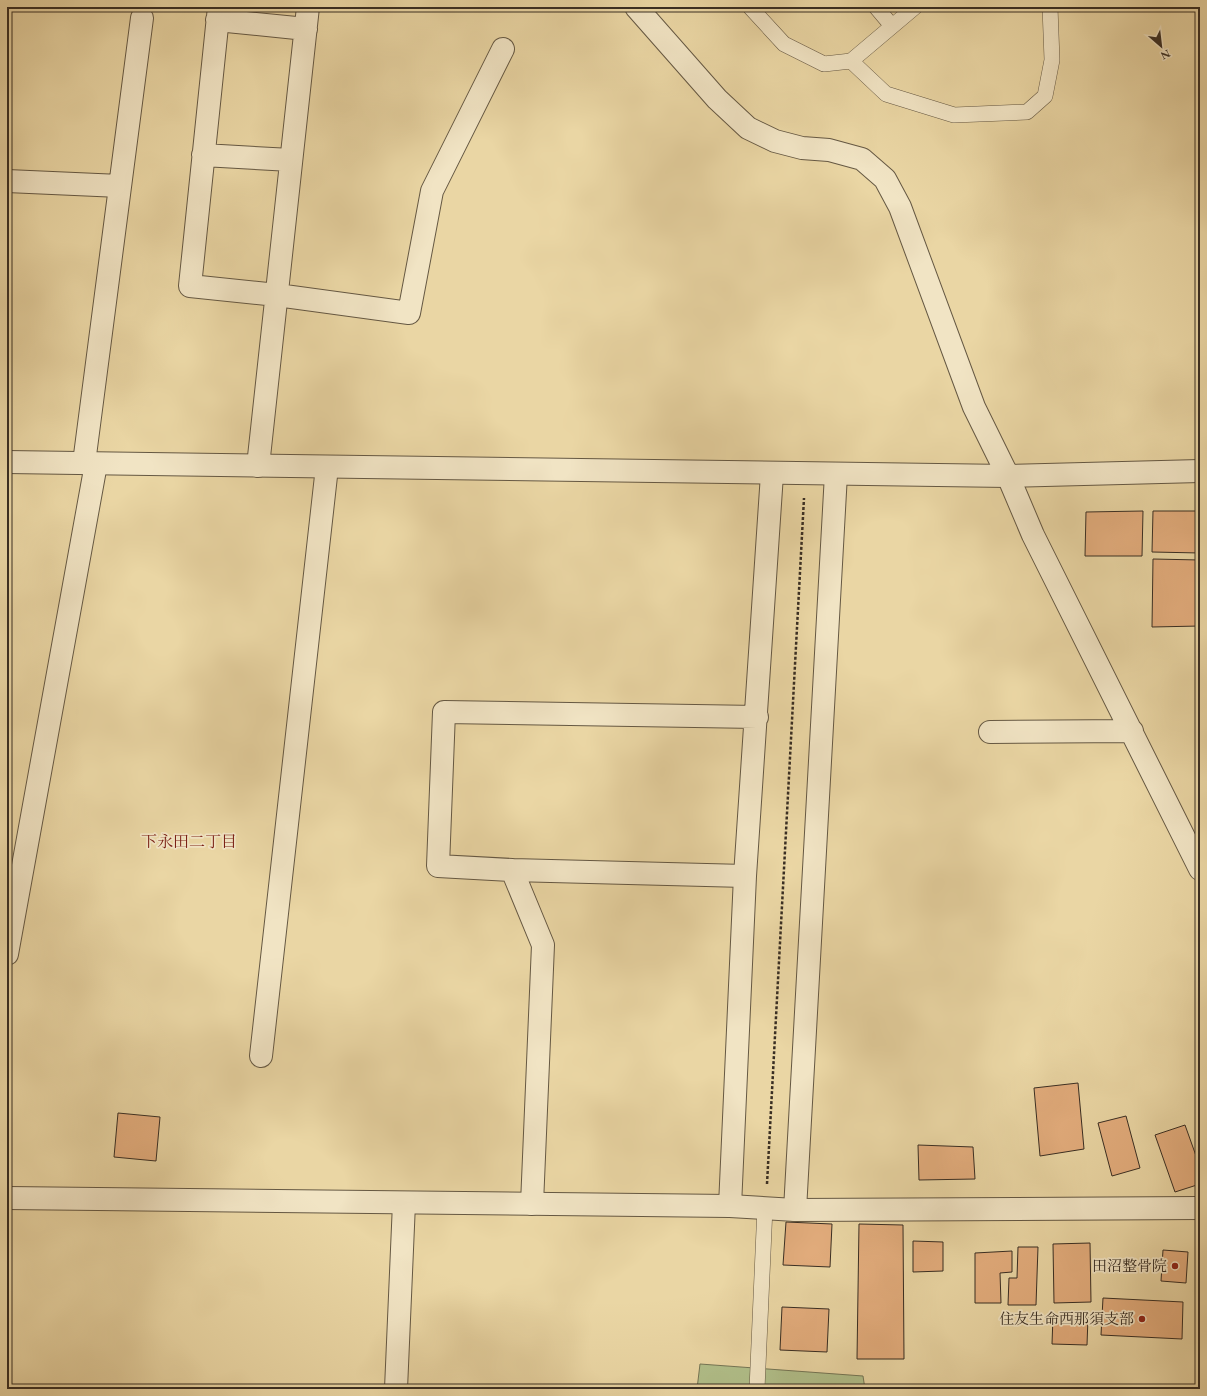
<svg xmlns="http://www.w3.org/2000/svg" width="1207" height="1396" viewBox="0 0 1207 1396" font-family="'EB Garamond','Noto Serif JP',serif">
	<style>
		.green { fill: #b1bf8a; stroke: #757656 }
		.building { fill: #e3ad7d; stroke: #392e23 }
		.lines { fill: none; stroke-linecap: round; stroke-linejoin: round }
		.service-casing { stroke: #655843; stroke-width: 16 }
		.minor-casing { stroke: #655843; stroke-width: 24 }
		.tertiary-casing { stroke: #655843; stroke-width: 24 }
		.path { stroke: #392e23; stroke-width: 2.5; stroke-dasharray: 3 2; stroke-linecap: butt }
		.service { stroke: #f1e4c4; stroke-width: 15 }
		.minor { stroke: #f1e4c4; stroke-width: 22 }
		.tertiary { stroke: #f1e4c4; stroke-width: 22 }
		.poi-dot { fill: #8f2418; stroke: #f1e4c4; stroke-width: 1.5 }
		.labels { text-anchor: middle; stroke-width: 3.5; stroke-linejoin: round; paint-order: stroke }
		.poi-label { font-size: 15px; fill: #392e23; stroke: #f1e4c4; text-anchor: end }
		.neighbourhood-label { font-size: 16px; fill: #7a1f14; stroke: #f1e4c4 }
	</style>
	<rect width="100%" height="100%" fill="#ead6a4"/>
	<filter id="stains"><feTurbulence type="fractalNoise" baseFrequency=".005" numOctaves="4"/><feColorMatrix values="0 0 0 0 .2 0 0 0 0 .09 0 0 0 0 .02 0 0 0 .5 -.17"/></filter>
	<radialGradient id="worn" r=".72"><stop offset=".6" stop-color="#630" stop-opacity="0"/><stop offset="1" stop-color="#630" stop-opacity=".3"/></radialGradient>
	<path class="green" d="M700,1364L863,1376L865,1389H697Z"/>
	<path class="building" d="M1143,511L1142,556H1085L1086,512Z
		M1153,511H1200V553L1152,552Z
		M1153,559L1200,560V626L1152,627Z
		M1078,1083L1084,1149L1040,1156L1034,1088Z
		M118,1113L160,1117L156,1161L114,1157Z
		M1126,1116L1140,1168L1112,1176L1098,1123Z
		M1185,1125L1200,1167V1184L1175,1192L1155,1135Z
		M918,1145L973,1147L975,1179L919,1180Z
		M786,1222L832,1224L830,1267L783,1265Z
		M859,1224L903,1225L904,1359H857Z
		M913,1241L943,1242V1271L913,1272Z
		M1090,1243L1091,1302L1054,1303L1053,1244Z
		M1018,1247H1038L1036,1305H1008L1009,1278H1017Z
		M1163,1250L1188,1252L1186,1283L1161,1281Z
		M1012,1251V1272L1000,1273L1001,1303H975V1253Z
		M1103,1298L1183,1302L1182,1339L1101,1335Z
		M782,1307L829,1309L827,1352L780,1350Z
		M1053,1316L1088,1317L1087,1345L1052,1344Z"/>
	<g class="lines">
		<g class="service-casing">
			<path id="service" d="M750,7L784,44L824,64L851,61L915,7
				M876,7L892,26
				M851,61L886,94L954,115L1027,112L1045,96L1052,60L1050,7
				M757,1389L765,1207"/>
		</g>
		<g class="minor-casing">
			<path id="minor" d="M219,7L190,286L277,295L409,313L432,191L503,49
				M217,20L306,29
				M203,155L291,160
				M7,181L120,186
				M84,463L142,18
				M258,466L308,7
				M1008,476L1033,535L1200,869
				M990,732L1132,731
				M512,870L438,866L444,712L757,717
				M7,954L96,464
				M261,1056L327,467
				M532,1204L543,945L512,870L745,876
				M730,1206L745,876L772,474
				M795,1210L836,474
				M396,1389L404,1203"/>
		</g>
		<g class="tertiary-casing">
			<path id="tertiary" d="M636,7L717,99L748,128L775,141L802,148L829,150L862,159L885,179L900,207L974,407L1008,476
				M7,462L1008,476L1200,471
				M7,1198L730,1206L795,1210L1200,1208"/>
		</g>
		<path class="path" d="M767,1184L804,498"/>
		<use href="#service" class="service"/>
		<use href="#minor" class="minor"/>
		<use href="#tertiary" class="tertiary"/>
	</g>
	<g class="poi-dot">
		<circle cx="1175" cy="1266" r="4"/>
		<circle cx="1142" cy="1319" r="4"/>
	</g>
	<g class="labels">
		<g class="poi-label">
			<text x="1167" y="1271">田沼整骨院</text>
			<text x="1134" y="1324">住友生命西那須支部</text>
		</g>
		<g class="neighbourhood-label">
			<text x="189" y="847">下永田二丁目</text>
		</g>
	</g>
	<rect width="1207" height="1396" fill="none" stroke="#ead6a4" stroke-width="24"/>
	<rect x="8" y="8" width="1191" height="1380" fill="none" stroke="#392e23" stroke-width="2"/>
	<rect x="12" y="12" width="1183" height="1372" fill="none" stroke="#392e23"/>
	<g transform="translate(1161 46) rotate(152)" stroke="#f1e4c4" stroke-width="3" paint-order="stroke">
	<path d="M0-3L7 15L0 10L-7 15Z" fill="#392e23"/>
	<text y="-6" font-size="11" font-weight="bold" text-anchor="middle" fill="#392e23">N</text>
	</g>
	<rect width="100%" height="100%" filter="url(#stains)"/>
	<rect width="100%" height="100%" fill="url(#worn)"/>
</svg>
